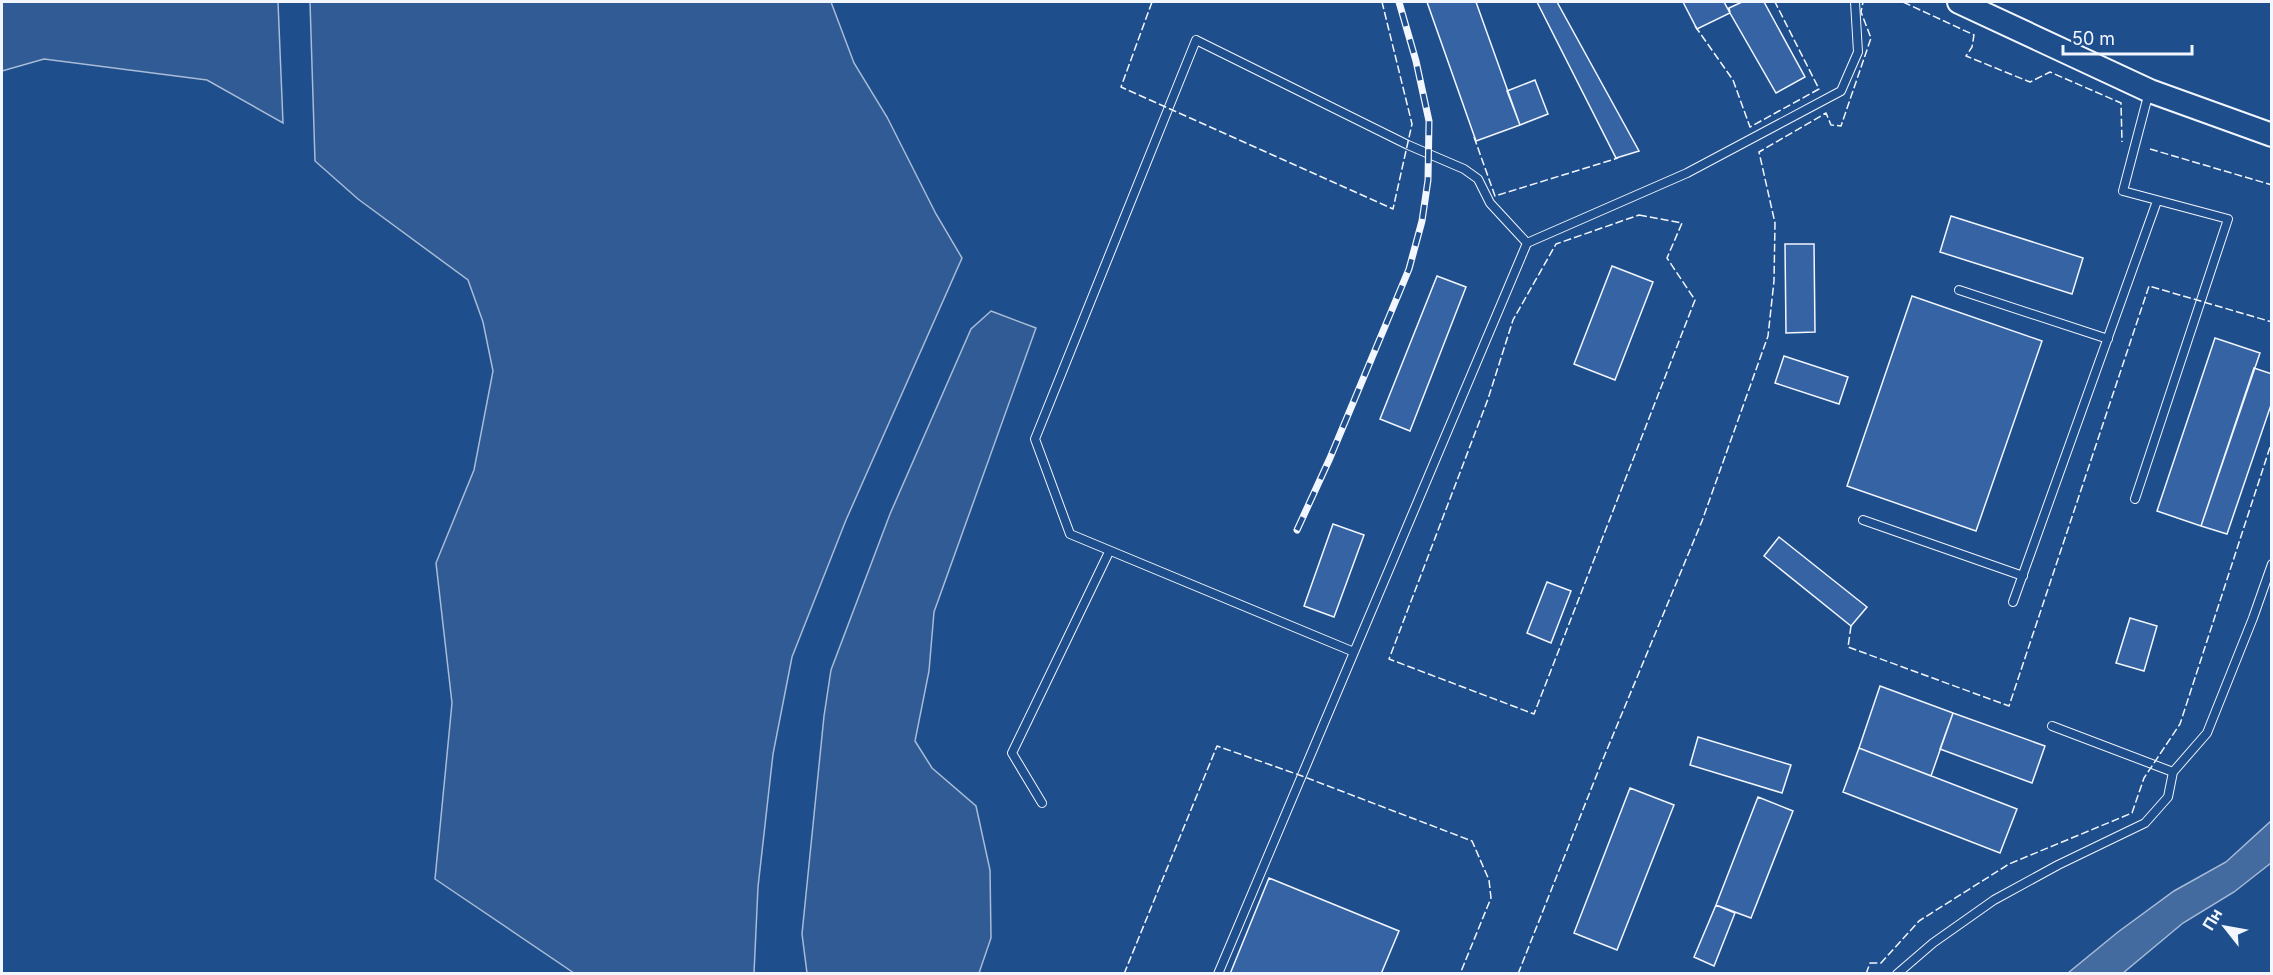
<svg xmlns="http://www.w3.org/2000/svg" width="2273" height="975" viewBox="0 0 2273 975" font-family="Inter,sans-serif">
	<style>
		.green { fill: #305b95; stroke: #a8bbd7; stroke-width: 1.5 }
		.water { fill: #446ba0; stroke: #a8bbd7; stroke-width: 1.5 }
		.building { fill: #3563a3; stroke: #f2f6ff; stroke-width: 1.5 }
		.lines { fill: none; stroke-linecap: round; stroke-linejoin: round }
		.lane-casing { stroke: #f2f6ff; stroke-width: 10 }
		.secondary-casing { stroke: #f2f6ff; stroke-width: 26 }
		.lane { stroke: #1f4e8c; stroke-width: 8 }
		.secondary { stroke: #1f4e8c; stroke-width: 22 }
		.rail-casing { stroke: #f2f6ff; stroke-width: 7 }
		.rail { stroke: #1f4e8c; stroke-width: 4.5; stroke-dasharray: 14; stroke-linecap: butt }
		.fence { stroke: #f2f6ff; stroke-width: 1.5; stroke-dasharray: 8 3; stroke-linecap: butt }
	</style>
	<rect width="100%" height="100%" fill="#1f4e8c"/>
	<path class="green" d="M2,2H278L283,123L207,80L44,59L2,71Z
		M310,2H831L854,63L887,117L936,214L962,258L846,520L792,657L773,754L758,887L754,973H574L435,879L452,703L436,563L474,470L493,371L483,322L468,280L358,199L315,161Z
		M991,311L1036,328L934,612L929,671L915,741L932,768L976,806L990,870L991,938L979,973H807L802,934L824,716L831,670L890,514L971,329Z"/>
	<path class="water" d="M2271,821V863L2234,892L2183,923L2123,973H2068L2118,932L2174,891L2226,862Z"/>
	<path class="building" d="M1427,2H1476L1520,125L1476,141Z
		M1537,2H1557L1639,151L1616,158Z
		M1683,2H1724L1730,13L1697,29Z
		M1742,2H1764L1805,77L1776,93L1730,13L1729,8Z
		M1535,80L1548,114L1520,125L1507,91Z
		M1951,216L2083,258L2072,294L1940,252Z
		M1785,244H1814L1815,332L1786,333Z
		M1612,266L1653,282L1615,380L1574,364Z
		M1437,276L1466,287L1410,431L1380,419Z
		M1912,296L2042,341L1976,531L1847,486Z
		M2215,338L2260,353L2201,526L2157,511Z
		M1784,356L1848,377L1839,404L1775,383Z
		M2254,368L2272,374V402L2227,534L2201,526Z
		M1333,524L1364,535L1334,617L1304,606Z
		M1779,537L1867,607L1851,626L1764,556Z
		M1547,582L1571,591L1551,643L1527,633Z
		M2130,618L2157,626L2144,671L2116,663Z
		M1880,686L1953,713L1931,776L1859,748Z
		M1953,713L2045,746L2032,783L1940,749Z
		M1698,737L1791,765L1782,793L1690,765Z
		M1859,748L2017,809L2000,853L1843,792Z
		M1630,788L1674,805L1617,950L1574,933Z
		M1758,797L1793,811L1751,918L1716,905Z
		M1269,878L1399,931L1381,974H1230Z
		M1716,905L1735,913L1714,966L1694,957Z"/>
	<g class="lines">
		<g class="lane-casing">
			<path id="lane" d="M1959,290L2108,339
				M2135,499L2228,219L2123,191L2149,92
				M1863,520L2023,576
				M2013,602L2157,201
				M1354,652L1070,534L1035,439L1196,40L1408,145L1464,169L1478,179L1490,203L1527,243
				M2173,772L2207,733L2253,618L2272,564
				M1042,803L1012,753L1109,552
				M1218,974L1527,243L1687,173L1841,91L1858,52L1855,2
				M1897,974L1933,943L1994,900L2058,865L2145,823L2168,797L2173,772L2052,726"/>
		</g>
		<g class="secondary-casing">
			<path id="secondary" d="M1959,2L2150,91L2272,135"/>
		</g>
		<use href="#lane" class="lane"/>
		<use href="#secondary" class="secondary"/>
		<g class="rail-casing">
			<path id="rail" d="M1297,530L1330,458L1409,269L1422,221L1428,180L1429,121L1416,61L1399,2"/>
		</g>
		<use href="#rail" class="rail"/>
		<path class="fence" d="M1152,2L1121,87L1393,209L1412,124L1382,2
			M1903,2L1974,35L1972,47L1966,56L2030,82L2050,72L2121,103L2122,142
			M1695,26L1733,80L1750,127L1819,89L1775,2
			M1474,137L1495,196L1618,158
			M2150,149L2272,185
			M1639,215L1682,223L1667,258L1695,300L1534,714L1389,659L1488,399L1513,320L1556,244Z
			M1851,626L1848,647L2009,706L2149,286L2272,322
			M1124,974L1217,746L1302,776L1472,841L1489,880L1491,898L1460,974
			M1518,974L1601,764L1702,521L1768,336L1774,281L1775,223L1759,152L1826,113L1831,125L1841,126L1871,38L1861,12L1863,2
			M1866,974L1870,963H1881L1919,921L2009,864L2132,813L2144,778L2180,724L2272,441"/>
	</g>
	<rect width="2273" height="975" fill="none" stroke="#f2f6ff" stroke-width="6"/>
	<g transform="translate(2225 927) rotate(301)" stroke="#1f4e8c" stroke-width="4.5" paint-order="stroke">
	<path d="M0-4.5L10 22L0 15L-10 22Z" fill="#f2f6ff"/>
	<text y="-9" font-size="16" font-weight="bold" text-anchor="middle" fill="#f2f6ff">Пн</text>
	</g>
	<path d="M2063 45v9h129v-9" fill="none" stroke="#f2f6ff" stroke-width="3"/>
	<text x="2072" y="45" font-size="18" fill="#f2f6ff" stroke="#1f4e8c" stroke-width="4.5" paint-order="stroke">50 m</text>
</svg>
